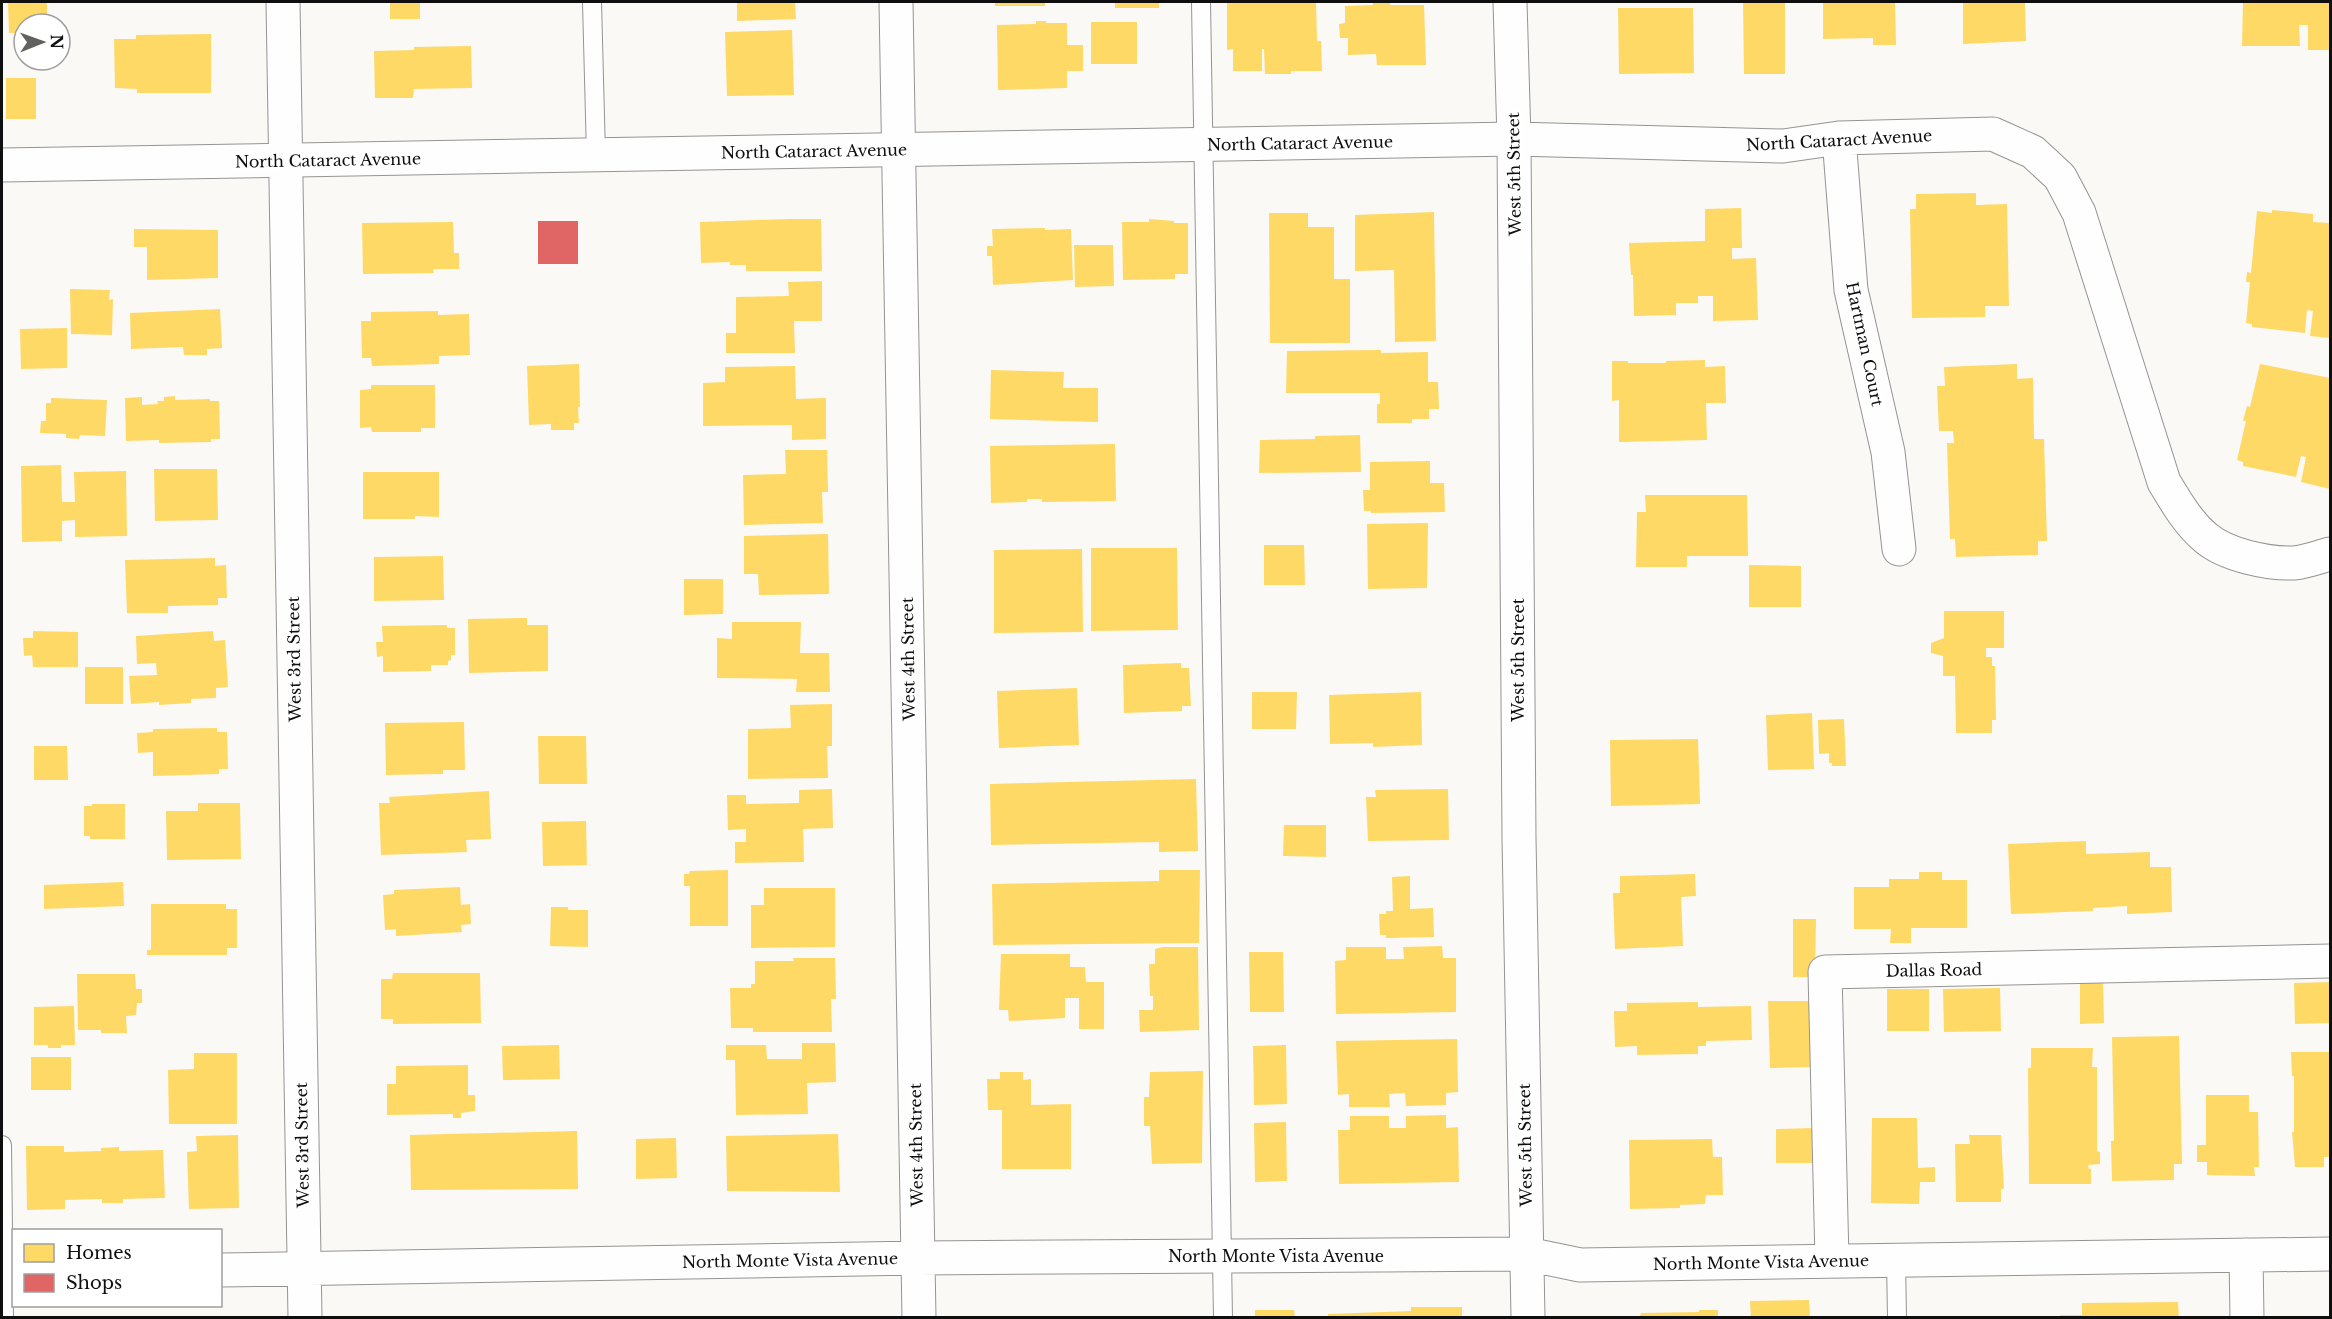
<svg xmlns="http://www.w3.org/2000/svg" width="2332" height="1319" viewBox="0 0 2332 1319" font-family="'Libre Baskerville',serif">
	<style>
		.homes { fill: #ffd966 }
		.shops { fill: #e06666 }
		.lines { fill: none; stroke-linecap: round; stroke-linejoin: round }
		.service-casing { stroke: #959493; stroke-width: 20 }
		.minor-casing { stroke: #959493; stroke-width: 35 }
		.tertiary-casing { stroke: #959493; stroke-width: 35 }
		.service { stroke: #fefefe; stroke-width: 18 }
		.minor { stroke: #fefefe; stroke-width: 33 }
		.tertiary { stroke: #fefefe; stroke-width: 33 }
		.labels { text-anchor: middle; stroke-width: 6; stroke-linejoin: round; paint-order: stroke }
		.street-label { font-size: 16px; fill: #0f0f0f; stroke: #fff }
	</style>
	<rect width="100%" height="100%" fill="#faf9f5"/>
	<path class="homes" d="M8,2H47V24H24V33H9Z
		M390,2H420V19H390Z
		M737,2H795L796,19L737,21Z
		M995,2H1045V6H995Z
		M1115,2H1159V8H1115Z
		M1227,2H1316L1317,41H1321L1322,71H1291V74H1265L1264,49H1262V71H1233V49L1227,50Z
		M1373,2H1390V5H1424L1426,65H1377L1376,54L1348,55V38H1340L1339,24L1345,23V6L1373,5Z
		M1743,2H1785V74H1744Z
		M1823,2H1895L1896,45H1873V38L1823,39Z
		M1963,2H2025L2026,41L1963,44Z
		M2243,2H2330V50H2308V25H2299L2300,46H2242Z
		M1618,8H1693L1694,73L1619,74Z
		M1036,21H1046V23H1067V45H1083V71H1067V88L998,90L997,25L1036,24Z
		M1091,22H1137V64H1091Z
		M792,30L794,95L727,96L725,32Z
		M211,34V93H137V89L115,88L114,39H136V35Z
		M471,46L472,88L414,89L413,98H375L374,51L414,50V47Z
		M6,78H36V119H6Z
		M1976,193V205L2007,204L2009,306H1985V317L1912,318L1910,209H1916V194Z
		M1741,208L1742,248H1732V259L1756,258L1758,320L1713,321V296H1698V303H1676V315L1634,316L1633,275H1631L1629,243L1705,241V209Z
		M2272,210L2313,214V222L2330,223V338L2310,336L2313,311L2307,310L2305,333L2252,327V324L2246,323L2250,282H2246L2247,272L2251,273L2257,211L2272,213Z
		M1434,212L1436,341L1395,342L1394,270L1355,271V215Z
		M1269,213H1308V227H1334V279H1350V343H1270Z
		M789,219H821L822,271H746V265H730V262L701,263L700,222Z
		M1149,219L1174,221V223H1188V274H1175V279L1123,280L1122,222H1149Z
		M453,222L454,253H459V269H433L434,273L363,274L362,223Z
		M1045,228V230L1071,229L1073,280L993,285L992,256H987V246H993L992,229Z
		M134,229L218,230V278L147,280V247H134Z
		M1074,245H1113L1114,286L1075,287Z
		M822,281V321H794L795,353H726V333H736V297L789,296L788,282Z
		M70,289L110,290L109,300L113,299L112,335L71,334Z
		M220,309L222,348L207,349V355H184L183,347L131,349L130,313Z
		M438,311V315L469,314L470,355L439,356V364L372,366L371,358H362L361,321H371V312Z
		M67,328V368L21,369L20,329Z
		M1381,350V353L1428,352V382H1438L1439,409H1429V419H1412V423H1377V404H1380V393H1286L1287,351Z
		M1705,360V367L1725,366L1726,403H1706L1707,440L1619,442V400L1612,401V361H1628V363H1666V361Z
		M579,364L580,407H578L579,423H574V430H551V424L529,425L527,366Z
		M2017,364V379L2033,378L2034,439H2044L2047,541H2038V555L1956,557L1955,539H1950L1947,443H1954L1953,431H1939L1937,386H1945L1944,367Z
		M2260,364L2330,378V489L2301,482L2306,457L2301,456L2296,477L2243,466V462L2237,460L2246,421H2243L2247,406L2250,407Z
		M795,366L796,399L826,398V439L792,440V425L703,426V383L725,382V367Z
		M991,370L1064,372L1063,388H1098V422L990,419Z
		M371,385H435V428H421V432H372L371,427L360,428V390L371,389Z
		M175,396V400L210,399V401H219L220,439H211V442L159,443V440L126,441L125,398L142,397V405L158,404L157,401H164V397Z
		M51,398L107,400L105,436L80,435L79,439L66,438V434L40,433L41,421H46V403H51Z
		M1360,435L1361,472L1259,473L1260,440L1315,439V436Z
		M1115,444L1116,501L1042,502V499H1027V502L991,503L990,446Z
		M785,450H827L828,492H822L823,523L744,525L743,475L786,474Z
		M1430,461V483H1444L1445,512L1371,513V511H1364L1363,490H1370V462Z
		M61,465L62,502H75L74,472L126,471L127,536L75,537V520L62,521V541L22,542L21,466Z
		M154,469H217L218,520L155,521Z
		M363,472H439V517L415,516V519H363Z
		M1645,495H1747L1748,556H1687V567H1636L1637,512H1646Z
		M1428,523L1427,588L1368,589L1367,524Z
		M828,534L829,594L759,595L758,574H744V536Z
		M1264,545H1304L1305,585H1264Z
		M1091,548H1177L1178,630L1091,631Z
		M1082,549L1083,632L994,633V550Z
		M443,556L444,600L374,601V557Z
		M215,558V566L226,565L227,598H218V605L168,606V613H127L125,560Z
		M1749,565L1801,566V607H1749Z
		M684,579H723V614L684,615Z
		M1944,611H2004V648H1986V657H1992V666H1995L1996,720H1992V733H1956L1955,676H1943V656L1931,653V643L1944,638Z
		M527,618V625H548V671L469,673L468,619Z
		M732,622H801L800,653H829L830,692H796L797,679L717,678V638L732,639Z
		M447,625V628H455V655H451V660L448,661V665H431V671L383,672V656L377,657L376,642H383L382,626Z
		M33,631L78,632V667H33L32,655L24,656L23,638H33Z
		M213,631L214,641L225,640L228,687L216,688V698L191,699V703L159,705V702L131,704L129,676L157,675L156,663L137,664L136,636Z
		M1181,663V668H1189L1191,706H1182V711L1124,713L1123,665Z
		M85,667H123V704H85Z
		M1077,688L1079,745L999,748L997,691Z
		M1252,692H1297L1296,729H1252Z
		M1421,692L1422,745L1373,747V743L1330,744L1329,695Z
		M832,704V746H827L828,778L748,779V729L791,728L790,705Z
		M1812,713L1814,769L1768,770L1766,715Z
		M1844,719L1846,766H1832V763H1829V753L1819,754L1818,720Z
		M464,722L465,770H443V774L386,775L385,723Z
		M217,728V732H227L228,769H219V774L153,776V752L138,753L137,733L153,732V729Z
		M538,736H586L587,784H539Z
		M1698,739L1700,804L1611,806L1610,740Z
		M34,746H67L68,780H34Z
		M1196,779L1198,851L1159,852V842L991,845L990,784Z
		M832,789L833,828L803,829L804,862L735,863V842H746V829L728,830L727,795H746V804L799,803V790Z
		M1448,789L1449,840L1368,841L1366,797H1376L1375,790Z
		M489,791L491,839L466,840L467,852L381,855L379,803H390L389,797Z
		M198,803H240L241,859L167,860L166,811H198Z
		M92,804H125V839H90V836H84V806H92Z
		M586,821L587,865L543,866L542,822Z
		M1284,825H1326V857L1283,856Z
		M2086,841V854L2150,852V867H2171L2172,912L2127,914V906L2093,908V911L2011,914L2008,844Z
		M728,870V926H690V886H684V874H689L690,871Z
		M1159,870H1200L1199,943L993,945L992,884L1159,881Z
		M1919,872H1942V880H1967V928H1911V943H1890L1891,929H1854V887H1889V879H1919Z
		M1695,874L1696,896L1681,897L1683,946L1615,949L1613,893H1620V876Z
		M1410,876V909L1433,908L1434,937L1386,938V935H1380L1379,914H1386V911H1393L1392,877Z
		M123,882L124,906L44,909V885Z
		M460,887L461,905L470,904L471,924L461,925L462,932L396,936V929L385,930L383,895L394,894V890Z
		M764,888H835V947L751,948V905H764Z
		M151,904H226V909H237V948H227V955H147V950H151Z
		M551,907H568V910H588V947L550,946Z
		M1793,919H1816L1815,977H1793Z
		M1442,946L1443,958H1456V1012L1336,1014L1335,961L1346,960V947H1386V959H1404L1403,947Z
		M1163,947H1198L1199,1030L1140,1032L1139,1010H1153V996H1150L1149,964H1155V949Z
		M1249,952H1283L1284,1012H1250Z
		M1001,954H1070V967H1085L1086,982H1104V1029H1079V998H1065V1018L1009,1021L1008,1010H999Z
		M793,958H835L836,999H831L832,1032H753V1028H731L730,988H751V984H755V961H794Z
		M393,973H480L481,1023L393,1024V1019H381V979H392Z
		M77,974H135L136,989H142V1003H137L136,1015L126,1016L127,1033H101V1030H78Z
		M2103,981L2104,1023L2080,1024V982Z
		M2330,982V1023L2295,1024L2294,983Z
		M2000,988L2001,1031L1944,1032L1943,989Z
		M1887,989H1929V1031H1887Z
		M1768,1001H1815V1067L1770,1068Z
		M1698,1002V1007L1751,1006L1752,1040L1706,1041V1046H1698V1054L1637,1055V1046L1615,1047L1614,1011H1627V1003Z
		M74,1006L75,1045H61V1048H48V1045H34V1007Z
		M2179,1036L2182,1164H2174V1180L2112,1181L2111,1141H2114L2112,1037Z
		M1457,1039L1458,1092L1446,1093V1105L1406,1106L1405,1093L1389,1094L1390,1107H1349V1094L1338,1095L1336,1041Z
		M802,1043H835L836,1082L807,1083L808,1114L736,1115L735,1060H726V1045H766L767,1059H802Z
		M559,1045L560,1079L503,1080L502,1046Z
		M1286,1045L1287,1104L1254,1105L1253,1046Z
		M2031,1048H2093L2092,1067H2097V1151L2100,1152V1164L2088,1165L2089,1169H2091V1184H2029L2028,1068H2031Z
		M2291,1052H2330V1157H2324V1167H2295L2292,1132H2294V1076H2292Z
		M194,1053H237V1124H169L168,1070L194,1069Z
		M31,1057H71V1090H31Z
		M468,1065V1095H475V1111L461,1113V1118H453V1114L387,1115V1084H396V1066Z
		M1203,1071L1202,1163L1152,1164L1150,1126H1144V1097H1149L1150,1072Z
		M1000,1072H1023V1080L1031,1079V1105L1071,1104V1169H1002V1110H988L987,1079H1000Z
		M2206,1095H2249V1112H2258L2259,1167H2254L2255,1176L2207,1175V1162H2197V1145H2206Z
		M1446,1115V1128L1458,1127L1459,1182L1339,1184L1338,1130H1350V1116H1389V1128H1406V1116Z
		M1872,1118H1917L1918,1168L1935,1167V1182H1920L1919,1204L1871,1203Z
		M1286,1122L1287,1181L1255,1182L1254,1123Z
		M1814,1128L1815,1163H1776V1129Z
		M577,1131L578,1189L411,1190L410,1135Z
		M838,1134L840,1192L727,1191L726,1136Z
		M238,1135L239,1208L189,1209L187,1152L197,1151L196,1136Z
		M1969,1135H2001L2004,1189H2001V1202H1956L1955,1144H1970Z
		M676,1138L677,1178L636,1179V1139Z
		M1712,1139L1713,1157H1722L1723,1195H1706L1705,1204L1680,1205V1208L1630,1209L1629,1140Z
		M26,1146H64V1152L101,1151V1148L119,1147V1151L163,1150L165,1198L123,1199V1203H102V1199L65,1200V1209L27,1210Z
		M1809,1300L1810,1318H1751L1750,1301Z
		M2178,1302L2179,1318H2060V1315H2082V1303Z
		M1411,1307H1462V1318H1328V1314L1411,1311Z
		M1255,1310H1294L1295,1318H1255Z
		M1699,1310H1718V1318H1639L1641,1313L1699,1312Z"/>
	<path class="shops" d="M538,221H578V264H538Z"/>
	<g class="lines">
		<g class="service-casing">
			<path id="service" d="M592,2L596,155
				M1201,2L1223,1318
				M2,1145L4,1318
				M1896,1259L1897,1318"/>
		</g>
		<g class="minor-casing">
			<path id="minor" d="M283,2L305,1318
				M896,2L919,1318
				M1510,2L1514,139L1519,838L1528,1318
				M1839,138L1851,290L1888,452L1899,549
				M1514,139L1783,146L1839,138L1993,134L2033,152L2060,177L2079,213L2164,482C2176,502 2188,523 2206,538C2226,555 2268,564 2294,563C2306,562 2319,557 2330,554
				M2246,1255L2247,1318
				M1832,1260L1825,972L2330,961
				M220,1270L918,1258L1527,1254L1580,1265L2330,1254
				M2,1275H14"/>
		</g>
		<g class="tertiary-casing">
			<path id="tertiary" d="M2,165L1514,139"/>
		</g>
		<use href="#service" class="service"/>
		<use href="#minor" class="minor"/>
		<use href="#tertiary" class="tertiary"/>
	</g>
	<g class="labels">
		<g class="street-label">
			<text transform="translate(1839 140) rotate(-3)" y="6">North Cataract Avenue</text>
			<text transform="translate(1300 143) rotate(-1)" y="6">North Cataract Avenue</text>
			<text transform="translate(814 151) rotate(-1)" y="6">North Cataract Avenue</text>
			<text transform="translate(328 160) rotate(-1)" y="6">North Cataract Avenue</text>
			<text transform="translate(1514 174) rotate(-91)" y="6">West 5th Street</text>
			<text transform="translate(1865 344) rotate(78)" y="6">Hartman Court</text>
			<text transform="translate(294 659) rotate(-91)" y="6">West 3rd Street</text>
			<text transform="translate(908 659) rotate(-91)" y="6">West 4th Street</text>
			<text transform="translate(1518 660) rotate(-90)" y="6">West 5th Street</text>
			<text transform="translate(1934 970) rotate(-1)" y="6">Dallas Road</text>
			<text transform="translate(302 1145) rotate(-91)" y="6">West 3rd Street</text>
			<text transform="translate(916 1145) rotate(-91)" y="6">West 4th Street</text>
			<text transform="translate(1525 1145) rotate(-91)" y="6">West 5th Street</text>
			<text x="1276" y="1262">North Monte Vista Avenue</text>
			<text transform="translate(790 1260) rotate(-1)" y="6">North Monte Vista Avenue</text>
			<text transform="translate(1761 1262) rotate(-1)" y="6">North Monte Vista Avenue</text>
		</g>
	</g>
	<rect width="2332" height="1319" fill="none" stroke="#0f0f0f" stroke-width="6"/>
	<rect x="12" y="1229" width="210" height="78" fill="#ffffff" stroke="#9f9f9f" stroke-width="1.5"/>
	<rect x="24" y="1244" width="30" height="18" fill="#ffd966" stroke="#9f9f9f" stroke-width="1.5"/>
	<text x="66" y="1259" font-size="18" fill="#0f0f0f">Homes</text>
	<rect x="24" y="1274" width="30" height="18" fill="#e06666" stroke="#9f9f9f" stroke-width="1.5"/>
	<text x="66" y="1289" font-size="18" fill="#0f0f0f">Shops</text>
	<g transform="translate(42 42) rotate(89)"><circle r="28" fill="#ffffff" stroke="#9f9f9f" stroke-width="1.5"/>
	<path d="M0-4.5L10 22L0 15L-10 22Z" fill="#616160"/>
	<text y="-9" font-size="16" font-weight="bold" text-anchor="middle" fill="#0f0f0f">N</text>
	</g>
</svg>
